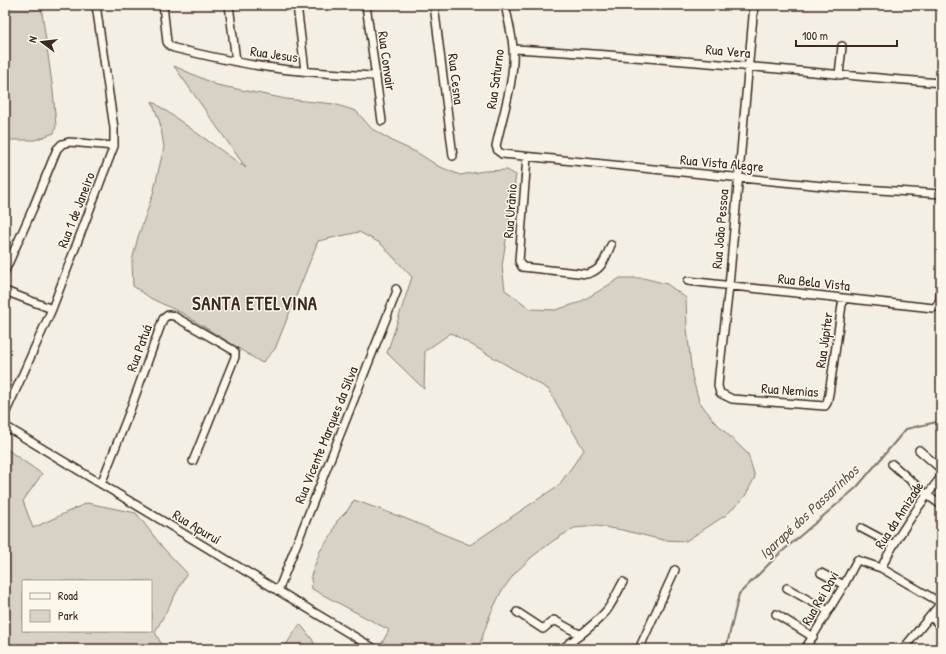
<svg xmlns="http://www.w3.org/2000/svg" width="946" height="654" viewBox="0 0 946 654" font-family="'Patrick Hand',sans-serif">
	<style>
		.green { fill: #d8d1c6; stroke: #8a7e72; fill-rule: evenodd }
		.lines { fill: none; stroke-linecap: round; stroke-linejoin: round }
		.stream { stroke: #817468; stroke-width: 2 }
		.minor-casing { stroke: #3b2a1e; stroke-width: 10 }
		.minor { stroke: #fbf7ec; stroke-width: 7 }
		.labels { text-anchor: middle; stroke-width: 3; stroke-linejoin: round; paint-order: stroke }
		.street-label { font-size: 14px; fill: #3b2a1e; stroke: #fbf7ec }
		.water-label { font-size: 15px; font-style: italic; fill: #645549; stroke: #fbf7ec }
		.district-label { font-size: 18px; font-weight: bold; letter-spacing: 1px; fill: #3b2a1e; stroke: #fbf7ec }
	</style>
	<rect width="100%" height="100%" fill="#f3efe4"/>
	<filter id="ink" filterUnits="userSpaceOnUse"><feTurbulence type="fractalNoise" baseFrequency=".025" numOctaves="2"/><feDisplacementMap in="SourceGraphic" scale="8" xChannelSelector="R" yChannelSelector="G"/><feConvolveMatrix kernelMatrix="1 2 1 2 8 2 1 2 1" color-interpolation-filters="sRGB"/></filter>
	<g filter="url(#ink)">
		<path class="green" d="M5,5H41L53,91L56,126L54,133L35,140H5Z
			M174,66L217,85L286,99L334,104L356,111L372,129L396,143L418,153L438,166L460,175L484,171L507,170L516,175L502,266L505,290L531,309L555,310L578,303L599,291L620,278H643L667,284L686,298L687,328L692,376L699,401L714,421L748,454L755,477L744,498L726,515L686,541L663,540L622,530L597,526L574,528L553,541L533,556L515,573L501,592L490,615L478,649H393L382,643L389,630L312,589L311,576L320,551L332,534L337,521L347,511L354,500L404,518L470,545L559,485L584,450L548,389L451,333L425,351L424,389L387,353L412,277L380,243L359,232L318,241L275,349L262,363L182,313L152,299L133,286L132,261L138,237L153,194L164,147L160,123L152,101L246,168Z
			M5,448L42,474L23,501L33,528L87,503L136,513L164,549L187,573L155,632L164,649H5ZM23,581H151V631H23Z
			M300,624L312,639L317,649H283Z"/>
		<g class="lines">
			<path class="stream" d="M726,649L739,594L778,555L857,487L906,429L941,421"/>
			<g class="minor-casing">
				<path id="minor" d="M163,5L167,42L170,46L174,48C207,56 241,64 274,68C308,73 342,74 376,76
					M229,5L236,61
					M297,5L305,71
					M366,5L382,121
					M434,5L453,156
					M505,5C508,19 512,34 513,48C515,80 503,114 496,146L498,151L502,154L833,187L941,194
					M754,5L729,286L719,374L718,386L720,393L732,399L825,406L827,403L829,394L843,298
					M513,49C656,56 798,72 941,83
					M839,75L842,46
					M527,157L519,261L522,267L587,274C603,270 605,258 611,245
					M5,271L33,208L57,149L62,144L69,142L114,146
					M688,281L933,308C942,305 940,293 941,285
					M5,291L52,309
					M5,414L52,309L114,146V128L96,5
					M5,426L375,649
					M919,450L941,469
					M892,464L927,495L941,505
					M101,484L129,413L163,319L168,315L174,316L179,319L233,350L235,353V357L193,461
					M861,528L893,545
					M881,568C897,536 919,505 941,477
					M821,573L844,585
					M787,588L828,611
					M278,591L397,291L396,289
					M517,612L543,629L554,620L581,635
					M776,614L813,637
					M930,616L941,626
					M569,643L576,649
					M562,649C577,637 594,626 607,610C613,602 618,591 623,582
					M639,649L675,570
					M805,649L844,585L857,560L881,568L941,603
					M903,649L941,603"/>
			</g>
			<use href="#minor" class="minor"/>
		</g>
	</g>
	<g class="labels">
		<g class="street-label">
			<text transform="translate(728 51) rotate(5)" y="5">Rua Vera</text>
			<text transform="translate(274 54) rotate(8)" y="5">Rua Jesus</text>
			<text transform="translate(387 61) rotate(82)" y="5">Rua Convair</text>
			<text transform="translate(456 79) rotate(83)" y="5">Rua Cesna</text>
			<text transform="translate(495 79) rotate(-82)" y="5">Rua Saturno</text>
			<text transform="translate(722 163) rotate(5)" y="5">Rua Vista Alegre</text>
			<text transform="translate(76 210) rotate(-69)" y="5">Rua 1 de Janeiro</text>
			<text transform="translate(510 211) rotate(-86)" y="5">Rua Urânio</text>
			<text transform="translate(720 229) rotate(-85)" y="5">Rua João Pessoa</text>
			<text transform="translate(814 282) rotate(6)" y="5">Rua Bela Vista</text>
			<text transform="translate(824 340) rotate(-82)" y="5">Rua Júpiter</text>
			<text transform="translate(139 348) rotate(-70)" y="5">Rua Patuá</text>
			<text transform="translate(790 390) rotate(4)" y="5">Rua Nemias</text>
			<text transform="translate(326 435) rotate(-68)" y="5">Rua Vicente Marques da Silva</text>
			<text transform="translate(899 515) rotate(-57)" y="5">Rua da Amizade</text>
			<text transform="translate(197 527) rotate(31)" y="5">Rua Apuruí</text>
			<text transform="translate(820 598) rotate(-60)" y="5">Rua Rei Davi</text>
		</g>
		<g class="water-label">
			<text transform="translate(809 512) rotate(-43)" y="5">Igarapé dos Passarinhos</text>
		</g>
		<g class="district-label">
			<text x="255" y="310">SANTA ETELVINA</text>
		</g>
	</g>
	<rect width="946" height="654" fill="none" stroke="#fbf7ec" stroke-width="20"/>
	<rect x="10" y="10" width="926" height="634" fill="none" stroke="#3b2a1e" stroke-width="1.5" filter="url(#ink)"/>
	<rect x="22" y="580" width="130" height="52" fill="#fbf7ec" stroke="#aea59a"/>
	<rect x="30" y="593" width="20" height="6" fill="#fbf7ec" stroke="#aea59a"/>
	<text x="58" y="600" font-size="12" fill="#3b2a1e">Road</text>
	<rect x="30" y="610" width="20" height="12" fill="#d8d1c6" stroke="#aea59a"/>
	<text x="58" y="620" font-size="12" fill="#3b2a1e">Park</text>
	<g transform="translate(42 42) rotate(285)" stroke="#fbf7ec" stroke-width="3" paint-order="stroke">
	<path d="M0-3L7 15L0 10L-7 15Z" fill="#3b2a1e"/>
	<text y="-6" font-size="11" font-weight="bold" text-anchor="middle" fill="#3b2a1e">N</text>
	</g>
	<path d="M796 40v6h101v-6" fill="none" stroke="#3b2a1e" stroke-width="2"/>
	<text x="802" y="40" font-size="12" fill="#3b2a1e" stroke="#fbf7ec" stroke-width="3" paint-order="stroke">100 m</text>
</svg>
